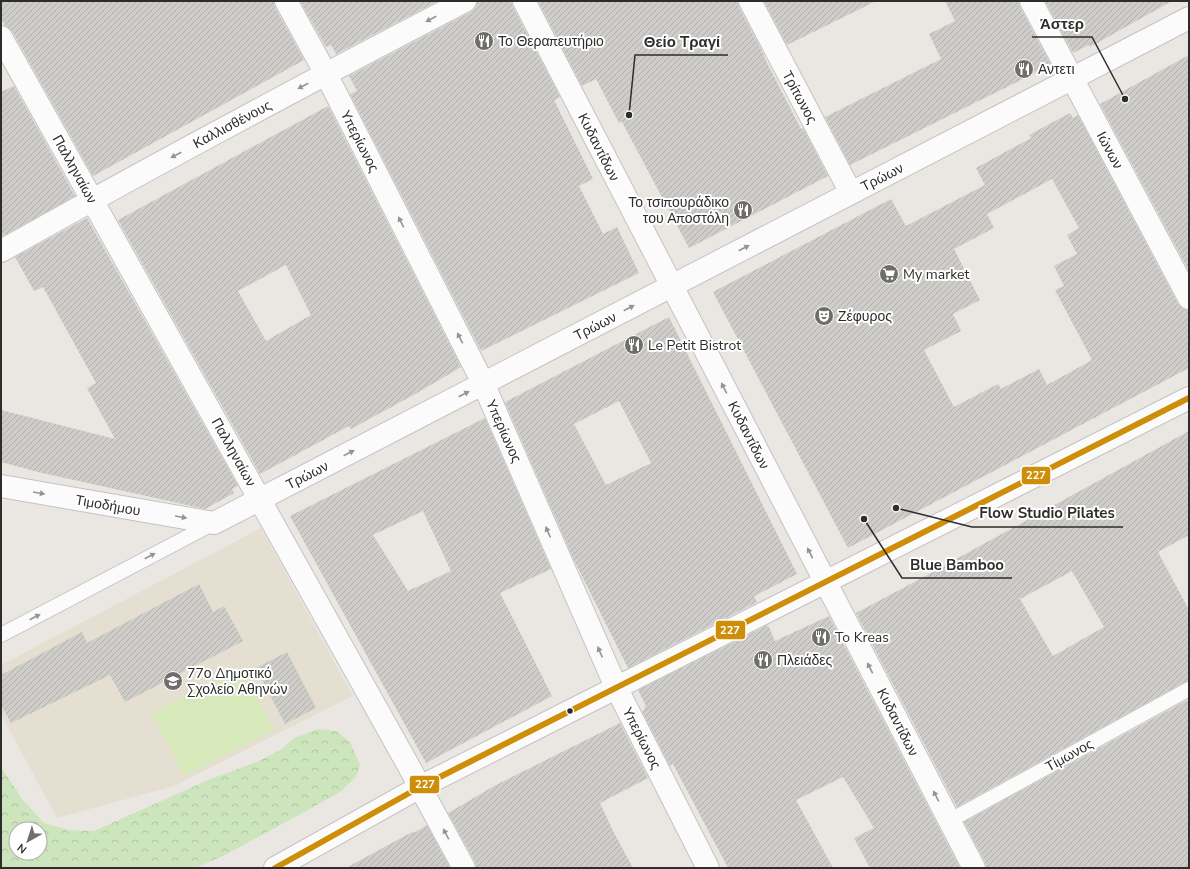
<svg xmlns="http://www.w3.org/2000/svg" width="1190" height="869" viewBox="0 0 1190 869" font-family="'Nunito Sans',sans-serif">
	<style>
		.education { fill: #e5dfd1 }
		.park { fill: url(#park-crowns); fill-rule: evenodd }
		.pitch { fill: #d7e9ba }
		.building { fill: url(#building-hatch); fill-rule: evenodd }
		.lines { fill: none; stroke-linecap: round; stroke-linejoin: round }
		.service-casing { stroke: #c4c3c3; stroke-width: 16 }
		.minor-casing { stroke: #c4c3c3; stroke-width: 24 }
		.service { stroke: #fcfbfb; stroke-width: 14 }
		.minor { stroke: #fcfbfb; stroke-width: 22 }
		.bus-1-casing { stroke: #fff; stroke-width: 9 }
		.bus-1 { stroke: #cf8e09; stroke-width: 6 }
		.oneway { fill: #949494 }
		.bus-dot { fill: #2d2d2d; stroke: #fff; stroke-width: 1.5 }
		.labels { text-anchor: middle; stroke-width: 4; stroke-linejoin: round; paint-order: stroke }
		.poi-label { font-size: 14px; fill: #2d2d2d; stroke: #fff; text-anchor: start }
		.street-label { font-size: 14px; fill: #2d2d2d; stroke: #fff }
		.leader { fill: none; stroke: #2d2d2d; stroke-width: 1.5 }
		.callout-dot { fill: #2d2d2d; stroke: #fff; stroke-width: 1.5 }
		.callout-label { font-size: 15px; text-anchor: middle; font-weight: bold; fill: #2d2d2d; stroke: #fff; stroke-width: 4; stroke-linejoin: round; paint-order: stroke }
		.line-badge { stroke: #fff; stroke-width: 1.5 }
		.badge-label { font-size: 11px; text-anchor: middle; font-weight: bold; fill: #fff }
	</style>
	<defs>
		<pattern id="park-crowns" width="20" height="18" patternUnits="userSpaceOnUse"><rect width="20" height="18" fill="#cce5bc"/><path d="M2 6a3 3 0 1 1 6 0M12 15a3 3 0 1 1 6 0" fill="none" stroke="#b0c5a2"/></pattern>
		<pattern id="building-hatch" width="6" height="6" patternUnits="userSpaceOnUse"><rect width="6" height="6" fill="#cfcdc9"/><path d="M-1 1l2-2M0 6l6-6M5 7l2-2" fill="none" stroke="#b2b0ad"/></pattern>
	</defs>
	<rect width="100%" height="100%" fill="#eae7e2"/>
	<path class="education" d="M261,528L353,696L174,786L57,818L1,714V665Z"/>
	<path class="park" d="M318,729L336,731L350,742L360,765L356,777L340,792L306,811L223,856L195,868H1V767L23,800L44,823L69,830L94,831L213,778L257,762L280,750L296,737ZM16,829H40V853H16Z"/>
	<path class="pitch" d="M241,667L274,730L184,776L152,713Z"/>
	<path class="building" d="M1,1H274L275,7L304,60L93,176L12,31L5,26L1,18Z
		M300,1H438L336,54L331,45L326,47Z
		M477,1H512L513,7L560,97L554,100L593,179L579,186L603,234L617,227L639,273L481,351L350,94L357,91L349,76L471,12L476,7Z
		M538,1H738L739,7L765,57H764L801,129L803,128L828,176L689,248L622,122L619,123L596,79L582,86Z
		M764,1H876L787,45Z
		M945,1H1019L1020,7L1051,65L850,165L825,117L941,59L929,34L955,21Z
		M1045,1H1172L1090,47L1089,45L1073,53Z
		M1189,55V271L1100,104Z
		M14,86L75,196L3,236L1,232V92Z
		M328,106L461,367L417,393L351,429L349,426L260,474L118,220ZM286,265L311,315L266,341L238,291Z
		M1070,113L1073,118L1078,115L1178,304L1183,309L1189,310V368L848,548L713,292L891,199L906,226L985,185L976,168L1031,138L1029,135ZM1052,179L1079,228L1067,235L1077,254L1054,266L1064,286L1055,290L1092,360L1047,385L1039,369L1001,389L998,384L954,407L924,350L961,331L953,314L980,300L954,249L994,228L987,214Z
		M87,218L238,486L232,489L234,493L205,509L38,472L1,462V410L115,439L87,388L96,383L43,287L34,291L15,257Z
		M669,317L797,574L754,596L757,602L628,668L573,558L505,402ZM619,401L651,463L606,485L574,424Z
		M485,418L551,569L500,593L552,696L426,763L290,516ZM423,511L451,571L408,591L373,535Z
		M1189,431V535L1158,552L1189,610V681L1185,682L957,807L856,613L920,579ZM1072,571L1104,627L1053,656L1020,599Z
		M199,584L213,612L224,606L243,641L125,702L110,675L11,723L1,705V675L82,632L87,643Z
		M829,616L833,624L960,868H870L854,838L874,828L843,777L796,800L833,868H728L673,764L670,766L642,711L645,709L644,707L646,706L638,690L768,625L775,641Z
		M287,652L316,708L285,724L256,668Z
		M1189,699V868H986L985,862L964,822Z
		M620,723L648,778L600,803L613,831L633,868H476L475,862L448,813L496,785Z
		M427,825L450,868H346L414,831V833Z"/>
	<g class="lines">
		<g class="service-casing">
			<path id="service" d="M1,635L214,523
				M949,821L1189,689"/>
		</g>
		<g class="minor-casing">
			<path id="minor" d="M286,1L326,74L483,383L616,687L708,868
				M524,1L974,868
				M750,1L851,193
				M1031,1L1189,298
				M1,37L407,763L464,868
				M1,251C154,165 309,82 465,1
				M1,486L214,523L1189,18
				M275,868L420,787L1189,398"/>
		</g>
		<use href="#service" class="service"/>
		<use href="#minor" class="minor"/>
		<g class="bus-1-casing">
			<path id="bus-1" d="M275,868L420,787L1189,398"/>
		</g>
		<use href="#bus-1" class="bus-1"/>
	</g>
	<defs><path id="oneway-solid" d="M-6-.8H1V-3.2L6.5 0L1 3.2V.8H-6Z"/></defs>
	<g class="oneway">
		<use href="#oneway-solid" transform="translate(431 19) rotate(152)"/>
		<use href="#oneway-solid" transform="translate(303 86) rotate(152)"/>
		<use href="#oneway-solid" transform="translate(176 155) rotate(152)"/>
		<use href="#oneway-solid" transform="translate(401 222) rotate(-117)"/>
		<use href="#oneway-solid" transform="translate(744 248) rotate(-27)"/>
		<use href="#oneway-solid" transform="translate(629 308) rotate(-27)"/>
		<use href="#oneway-solid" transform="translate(460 338) rotate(-117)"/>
		<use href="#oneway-solid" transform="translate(724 388) rotate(-117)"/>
		<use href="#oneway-solid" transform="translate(464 394) rotate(-27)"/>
		<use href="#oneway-solid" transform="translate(349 453) rotate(-27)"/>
		<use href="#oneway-solid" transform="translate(39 493) rotate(10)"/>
		<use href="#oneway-solid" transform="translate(181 517) rotate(10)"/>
		<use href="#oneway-solid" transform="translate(548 532) rotate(-114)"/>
		<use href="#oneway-solid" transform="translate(810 553) rotate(-117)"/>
		<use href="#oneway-solid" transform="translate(150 556) rotate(-28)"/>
		<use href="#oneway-solid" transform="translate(35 617) rotate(-28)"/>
		<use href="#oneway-solid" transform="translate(600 652) rotate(-114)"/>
		<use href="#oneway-solid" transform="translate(870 668) rotate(-117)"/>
		<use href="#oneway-solid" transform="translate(936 796) rotate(-117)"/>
		<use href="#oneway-solid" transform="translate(446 834) rotate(-118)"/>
	</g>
	<defs>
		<g id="restaurant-disc" transform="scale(1)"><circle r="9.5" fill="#6f6e6c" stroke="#fff"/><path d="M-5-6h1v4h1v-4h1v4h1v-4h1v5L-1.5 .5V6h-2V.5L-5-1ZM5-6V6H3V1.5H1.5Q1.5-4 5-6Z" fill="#fff"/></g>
		<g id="supermarket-disc" transform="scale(1)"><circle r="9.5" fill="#6f6e6c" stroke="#fff"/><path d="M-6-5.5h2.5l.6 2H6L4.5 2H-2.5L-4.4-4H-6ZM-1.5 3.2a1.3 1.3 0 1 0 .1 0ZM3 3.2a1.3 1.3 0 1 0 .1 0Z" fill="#fff"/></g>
		<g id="theatre-disc" transform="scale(1)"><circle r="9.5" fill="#6f6e6c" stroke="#fff"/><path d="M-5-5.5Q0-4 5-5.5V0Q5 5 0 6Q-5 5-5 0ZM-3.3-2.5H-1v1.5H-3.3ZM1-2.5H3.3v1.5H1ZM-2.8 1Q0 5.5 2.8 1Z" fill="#fff"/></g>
		<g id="school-disc" transform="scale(1)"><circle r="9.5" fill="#6f6e6c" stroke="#fff"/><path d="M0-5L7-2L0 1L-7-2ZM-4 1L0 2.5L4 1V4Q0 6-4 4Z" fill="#fff"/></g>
	</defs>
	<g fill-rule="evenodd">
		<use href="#restaurant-disc" x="484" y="41"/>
		<use href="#restaurant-disc" x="1024" y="69"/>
		<use href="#restaurant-disc" x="743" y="210"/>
		<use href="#supermarket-disc" x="889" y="274"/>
		<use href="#theatre-disc" x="824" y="316"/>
		<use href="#restaurant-disc" x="634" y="345"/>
		<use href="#restaurant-disc" x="821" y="637"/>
		<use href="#restaurant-disc" x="763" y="660"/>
		<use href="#school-disc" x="173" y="681"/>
	</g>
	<circle class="bus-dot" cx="570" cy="711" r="3.5"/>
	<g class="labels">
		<g class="poi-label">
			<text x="498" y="46">Το Θεραπευτήριο</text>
			<text x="1038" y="74">Αντετι</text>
			<text x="729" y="207" text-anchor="end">Το τσιπουράδικο<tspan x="729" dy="16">του Αποστόλη</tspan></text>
			<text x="903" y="279">My market</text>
			<text x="838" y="321">Ζέφυρος</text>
			<text x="648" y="350">Le Petit Bistrot</text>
			<text x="835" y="642">To Kreas</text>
			<text x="777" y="665">Πλειάδες</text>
			<text x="187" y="678">77ο Δημοτικό<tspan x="187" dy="16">Σχολείο Αθηνών</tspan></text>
		</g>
		<g class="street-label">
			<text transform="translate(800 97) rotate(62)" y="5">Τρίτωνος</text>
			<text transform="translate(232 124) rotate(-28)" y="5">Καλλισθένους</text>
			<text transform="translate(360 141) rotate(63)" y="5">Υπερίωνος</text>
			<text transform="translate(599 147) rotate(63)" y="5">Κυδαντίδων</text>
			<text transform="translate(1110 150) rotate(62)" y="5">Ιώνων</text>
			<text transform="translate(75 169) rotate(61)" y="5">Παλληναίων</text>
			<text transform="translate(882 177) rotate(-27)" y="5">Τρώων</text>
			<text transform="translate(595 326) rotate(-27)" y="5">Τρώων</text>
			<text transform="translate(504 431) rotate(66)" y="5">Υπερίωνος</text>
			<text transform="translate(749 435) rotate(63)" y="5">Κυδαντίδων</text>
			<text transform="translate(234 452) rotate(61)" y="5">Παλληναίων</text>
			<text transform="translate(307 475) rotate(-27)" y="5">Τρώων</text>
			<text transform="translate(108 505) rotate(10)" y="5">Τιμοδήμου</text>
			<text transform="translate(898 722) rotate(63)" y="5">Κυδαντίδων</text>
			<text transform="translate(642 738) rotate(63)" y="5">Υπερίωνος</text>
			<text transform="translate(1069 755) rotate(-29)" y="5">Τίμωνος</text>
		</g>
	</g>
	<path class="leader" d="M1125 99L1092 37H1032M629 115L635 55H728M896 508L972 527H1123M864 519L902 578H1012"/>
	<g class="callout-dot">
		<circle cx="1125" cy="99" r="4"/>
		<circle cx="629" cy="115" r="4"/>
		<circle cx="896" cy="508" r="4"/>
		<circle cx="864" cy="519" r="4"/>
	</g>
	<g class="callout-label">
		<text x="1062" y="29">Άστερ</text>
		<text x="682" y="47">Θείο Tραγί</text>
		<text x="1047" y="518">Flow Studio Pilates</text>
		<text x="957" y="570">Blue Bamboo</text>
	</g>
	<g class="line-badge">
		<rect x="1021" y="466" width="30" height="19" rx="4" fill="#cf8e09"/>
		<rect x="715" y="620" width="31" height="20" rx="4" fill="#cf8e09"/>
		<rect x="409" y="775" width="31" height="19" rx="4" fill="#cf8e09"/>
	</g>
	<g class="badge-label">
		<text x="1036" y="479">227</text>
		<text x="730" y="634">227</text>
		<text x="425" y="788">227</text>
	</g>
	<rect width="1190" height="869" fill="none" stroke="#2d2d2d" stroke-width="4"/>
	<g transform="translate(28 841) rotate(219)"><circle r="19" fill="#ffffff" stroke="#ababab"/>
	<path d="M0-3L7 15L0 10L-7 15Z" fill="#6f6e6c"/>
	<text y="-6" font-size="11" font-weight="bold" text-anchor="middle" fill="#2d2d2d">N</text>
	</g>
</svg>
